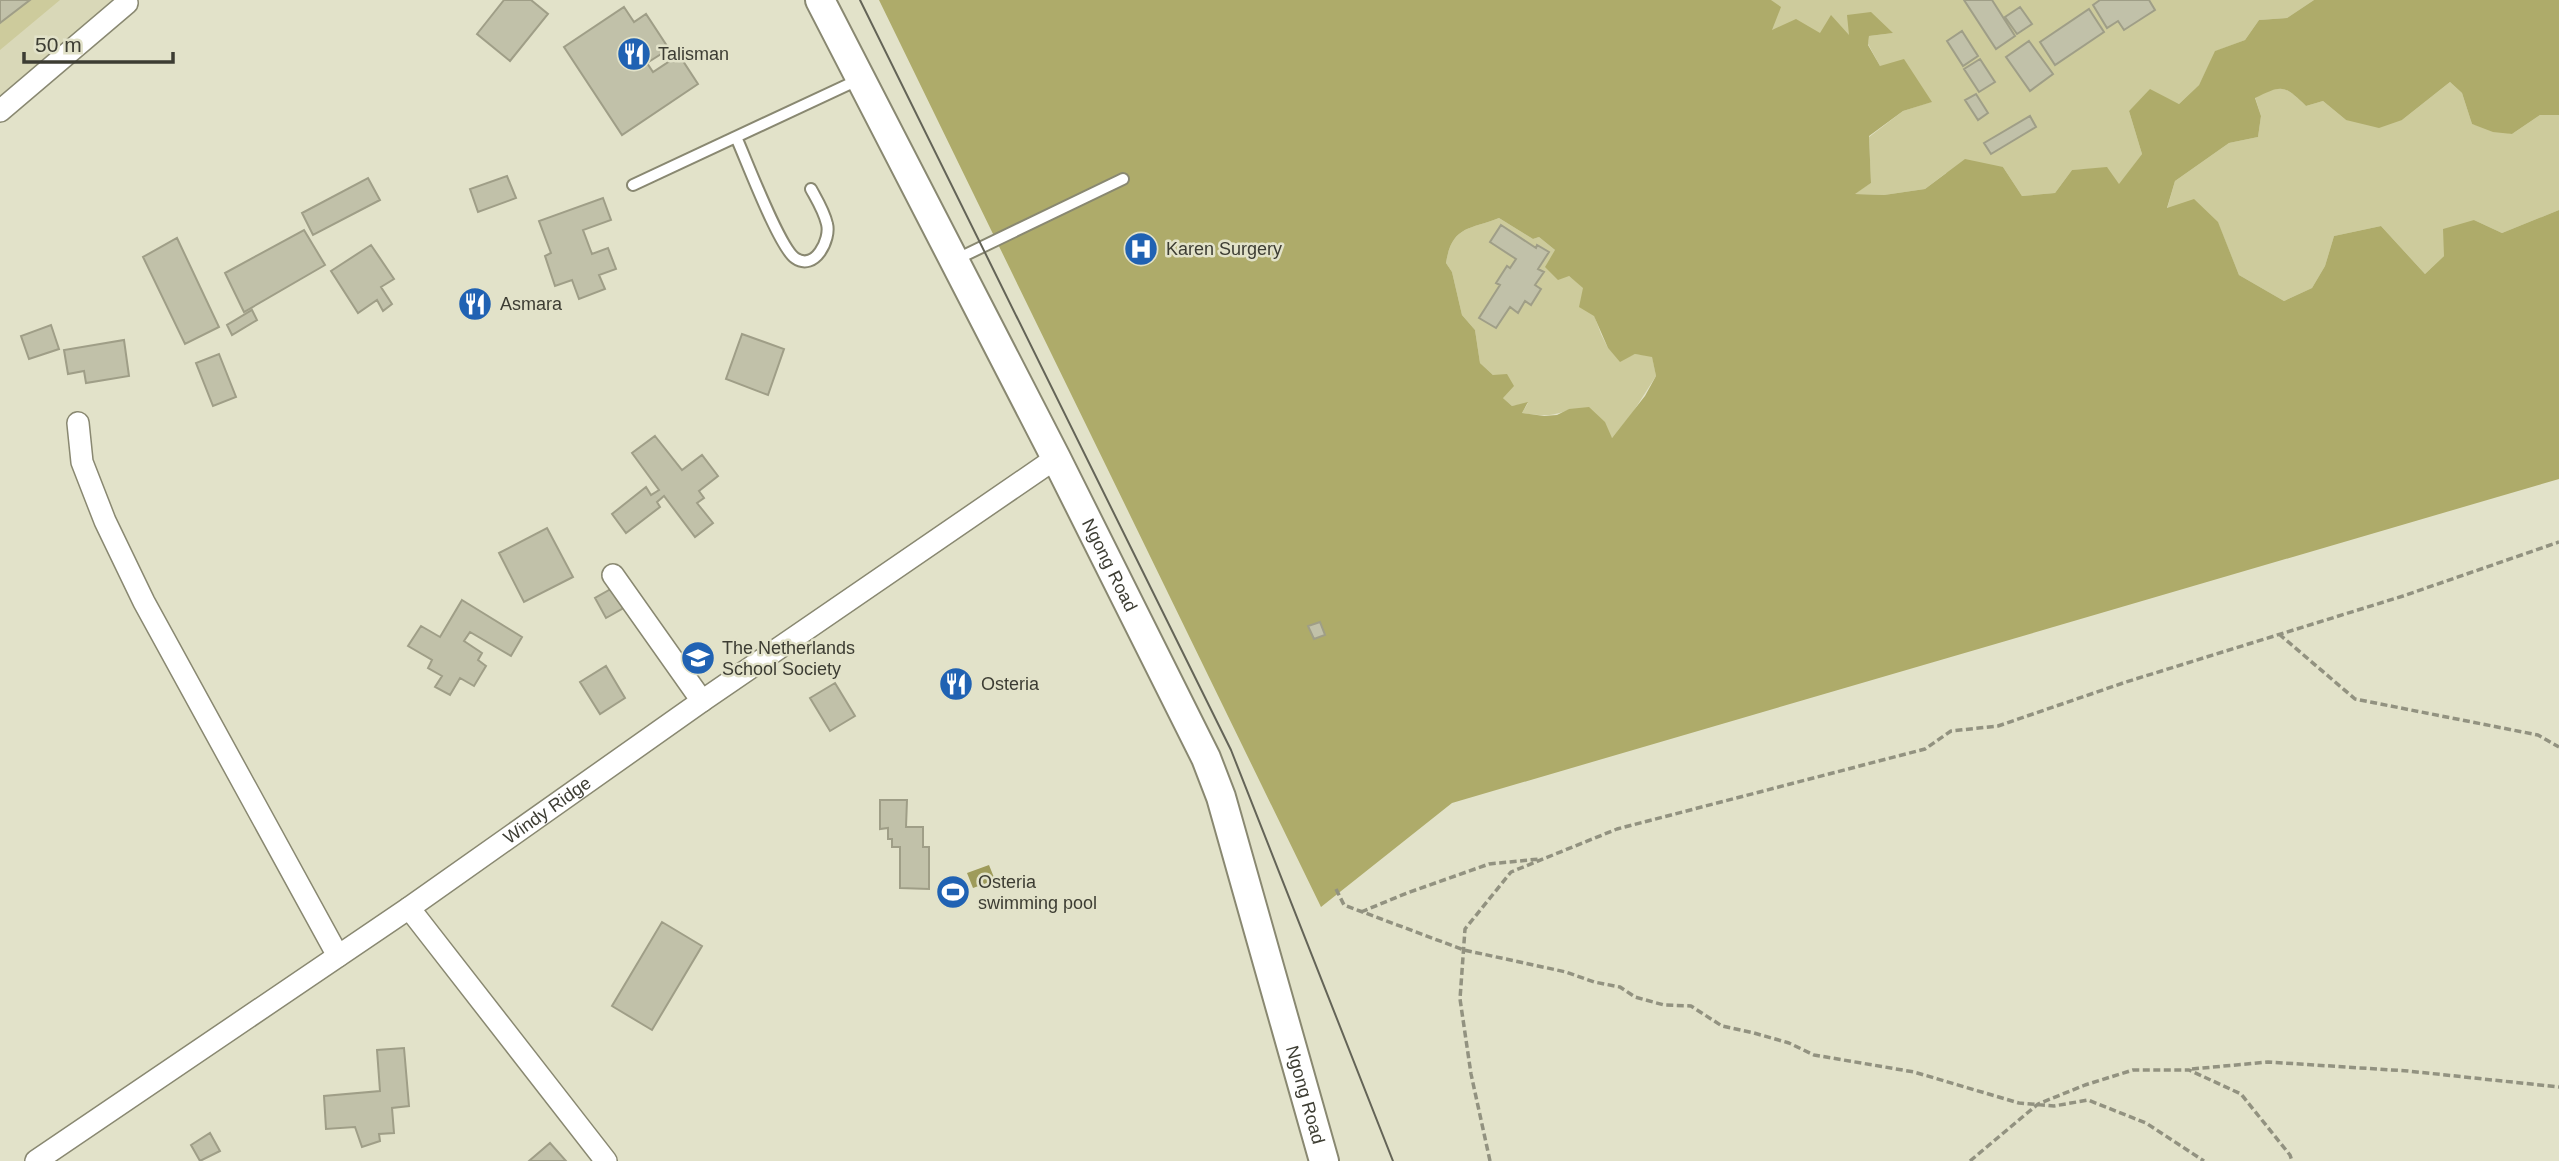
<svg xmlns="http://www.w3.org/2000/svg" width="2559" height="1161" viewBox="0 0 2559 1161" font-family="Helvetica,sans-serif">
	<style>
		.built { fill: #d9d8b8 }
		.green { fill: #cdcb9c }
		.forest { fill: #aeab6a; fill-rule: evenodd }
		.water { fill: #9e9b5a }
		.building { fill: #c1c1a9; stroke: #9f9e87; stroke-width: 2 }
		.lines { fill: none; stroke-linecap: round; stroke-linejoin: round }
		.lane-casing { stroke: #898871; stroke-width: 14 }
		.street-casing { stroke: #898871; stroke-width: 24 }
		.secondary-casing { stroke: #898871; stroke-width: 32 }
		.path { stroke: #929280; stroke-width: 3.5; stroke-dasharray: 7 3.5; stroke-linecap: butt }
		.lane { stroke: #fff; stroke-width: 10 }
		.street { stroke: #fff; stroke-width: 21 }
		.secondary { stroke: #fff; stroke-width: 28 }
		.tram { stroke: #646457; stroke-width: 2 }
		.labels { text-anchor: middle; stroke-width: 5; stroke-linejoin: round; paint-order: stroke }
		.poi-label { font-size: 18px; fill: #3d3d33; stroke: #e2e2c9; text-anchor: start }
		.street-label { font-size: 18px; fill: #3d3d33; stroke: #e2e2c9 }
	</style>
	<rect width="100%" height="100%" fill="#e2e2c9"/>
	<path class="built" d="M0,0H126L0,101Z"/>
	<path class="green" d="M0,0H60L0,50Z
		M1771,0H2314L2287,18L2259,20L2245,40L2216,51L2199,85L2179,104L2150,90L2129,111L2142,154L2119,185L2107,168L2072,170L2055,193L2022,196L2003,167L1946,173L1925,189L1884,195L1854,194L1871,183L1869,137L1903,111L1931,102L1880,66L1868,44L1869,36L1893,33L1850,36L1771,30Z
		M2450,82L2462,93L2472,124L2512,134L2540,115H2559V210L2502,233L2474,220L2444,256L2425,274L2381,226L2334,236L2325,266L2312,288L2284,301L2239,275L2218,223L2167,209L2175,181L2229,143L2258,137L2261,116L2255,97C2283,84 2284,85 2306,106L2323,101L2346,120H2402Z
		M1499,218L1533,239L1539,237L1555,250L1569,276L1584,288L1601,334L1608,348L1620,361L1635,354L1652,356L1656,376L1633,412L1612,438L1570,409C1553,417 1540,416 1522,413L1528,403L1512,406L1503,398L1493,375L1480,363L1475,330L1462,315L1452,272L1446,263C1452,226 1468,230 1499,218Z"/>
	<path class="forest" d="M879,0H1771L1781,7L1772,30L1796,19L1820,33L1831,15L1849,35L1847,15L1871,12L1893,33L1869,36L1868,45L1880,66L1904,59L1932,102L1903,111L1869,136L1871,183L1855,194L1884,195L1925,189L1965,159L2003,167L2022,196L2055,193L2072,170L2107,167L2119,184L2142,154L2129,111L2150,89L2179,104L2199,85L2215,51L2245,40L2259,20L2287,18L2314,0H2559V115H2540L2512,134L2493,132L2472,124L2462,93L2450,82L2402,120L2379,128L2346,120L2323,101L2306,106C2284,85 2283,84 2255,98L2261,116L2258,137L2229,143L2175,181L2167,208L2194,199L2218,222L2239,275L2284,301L2312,288L2325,266L2334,236L2381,226L2425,274L2444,256L2443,229L2474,220L2502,233L2559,210V479L1452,803L1321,907ZM1499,218L1533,239L1539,237L1555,250L1545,267L1558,280L1569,276L1583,288L1579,307L1594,316L1608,348L1620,362L1635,354L1652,357L1656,376L1645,396L1612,438L1605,422L1589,407L1569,409L1557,415L1544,416L1522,413L1528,402L1512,406L1503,398L1514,386L1507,374L1493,375L1480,363L1475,330L1462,315L1452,272L1446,263C1452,226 1468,230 1499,218Z"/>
	<path class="water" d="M989,865L995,880L973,888L967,873Z"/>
	<path class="building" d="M0,0H30L0,23Z
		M504,0H531L548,14L510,61L477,34Z
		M1964,0H1992L2015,36L1996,49Z
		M2100,0H2149L2155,10L2124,30L2118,21L2107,28L2093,5Z
		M624,7L634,22L646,14L669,49L647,63L653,72L679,55L698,84L622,135L564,47Z
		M2020,7L2032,24L2017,34L2005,17Z
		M2089,9L2104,32L2055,65L2040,42Z
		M1962,31L1978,56L1963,66L1947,41Z
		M2029,41L2053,74L2030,91L2006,57Z
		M1980,59L1995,82L1979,92L1964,69Z
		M1976,94L1988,113L1978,120L1965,100Z
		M2030,116L2036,127L1991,154L1984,143Z
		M507,176L516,198L478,212L470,189Z
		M368,178L380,200L313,235L302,213Z
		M603,198L611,220L583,230L592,254L608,248L616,269L599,275L605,289L579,299L572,280L555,286L545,256L551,253L539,221Z
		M1501,225L1536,248L1537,245L1549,252L1538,269L1544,272L1535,285L1541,289L1531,305L1525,301L1518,313L1510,307L1496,328L1479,318L1500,285L1496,283L1507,266L1510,268L1516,259L1490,242Z
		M304,230L325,265L244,312L225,273Z
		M177,238L219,327L185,344L143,257Z
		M371,245L394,279L381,287L392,304L383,311L377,300L358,313L331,271Z
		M252,310L257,320L232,335L227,325Z
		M51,325L59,349L29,359L21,336Z
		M742,334L784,349L768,395L726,379Z
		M124,340L129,376L86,383L84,371L68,374L64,350Z
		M219,354L236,397L213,406L196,363Z
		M655,436L682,470L702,455L718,476L699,491L704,498L697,503L713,523L695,537L664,496L657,502L660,507L626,533L612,514L646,487L651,495L659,490L632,453Z
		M547,528L573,577L524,602L499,553Z
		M616,586L627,606L606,618L595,598Z
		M462,600L522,637L511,656L470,632L464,641L482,653L478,660L486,666L474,686L460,678L450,695L435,687L442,676L428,668L432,660L408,646L421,626L440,637Z
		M1320,622L1325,635L1314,639L1308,626Z
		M606,666L625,698L600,714L580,682Z
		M835,683L855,716L830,731L810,698Z
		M880,800H907L906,827H923V847H929V889L900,888V847H892V839H888V828L880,829Z
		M662,922L702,946L652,1030L612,1006Z
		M404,1048L409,1106L392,1108L394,1133L379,1134L380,1141L362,1147L355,1127L326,1129L324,1096L380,1091L377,1050Z
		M210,1133L220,1151L200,1161L191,1145Z
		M550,1143L566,1161H529Z"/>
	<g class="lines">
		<g class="lane-casing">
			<path id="lane" d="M736,137C746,159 779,247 795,258C815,272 831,239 827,224C824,211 817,200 811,189
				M633,185L860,79
				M957,259L1123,179"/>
		</g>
		<g class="street-casing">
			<g id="street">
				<path d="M0,111L127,3"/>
				<path d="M78,423L82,462L105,521L144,602L338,956"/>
				<path d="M613,575L702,701"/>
				<path d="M409,908L606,1161"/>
				<path id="s1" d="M36,1161L409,908L702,701L1056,458"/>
			</g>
		</g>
		<g class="secondary-casing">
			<g id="secondary">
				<path id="s2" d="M820,0L1056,458L1206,758L1221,797L1324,1161"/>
			</g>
		</g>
		<path class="path" d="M2279,634L2355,699L2538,735L2559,747
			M1336,889L1344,905L1464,950L1566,972L1594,982L1620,987L1635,997L1664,1005L1691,1006L1722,1026L1754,1033L1789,1043L1814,1055L1914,1072L2019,1103L2054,1106L2088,1100L2146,1123L2204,1161
			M1361,912L1407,893L1489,864L1539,859
			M2192,1069L2268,1062L2408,1071L2559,1087
			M1490,1161L1471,1074L1460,999L1465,929L1511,872L1617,829L1925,749L1951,731L1998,726L2126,682L2403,596L2559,542
			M1970,1161L2038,1104L2085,1085L2133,1070H2189L2241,1094L2290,1155L2292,1161"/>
		<use href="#lane" class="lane"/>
		<use href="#street" class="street"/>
		<use href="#secondary" class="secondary"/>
		<path class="tram" d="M860,0L1231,750L1393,1161"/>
	</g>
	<defs>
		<g id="restaurant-disc" transform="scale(1.75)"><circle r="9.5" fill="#2062b3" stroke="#e2e2c9"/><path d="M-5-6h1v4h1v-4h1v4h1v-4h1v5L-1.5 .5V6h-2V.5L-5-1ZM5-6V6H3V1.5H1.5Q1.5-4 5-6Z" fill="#fff"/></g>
		<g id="hospital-disc" transform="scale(1.75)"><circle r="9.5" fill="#2062b3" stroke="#e2e2c9"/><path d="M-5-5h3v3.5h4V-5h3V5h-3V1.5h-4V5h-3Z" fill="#fff"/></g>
		<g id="school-disc" transform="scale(1.75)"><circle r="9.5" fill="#2062b3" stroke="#e2e2c9"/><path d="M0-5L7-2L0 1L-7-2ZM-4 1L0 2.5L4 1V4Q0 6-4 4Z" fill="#fff"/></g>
		<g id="stadium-disc" transform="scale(1.75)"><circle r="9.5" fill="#2062b3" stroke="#e2e2c9"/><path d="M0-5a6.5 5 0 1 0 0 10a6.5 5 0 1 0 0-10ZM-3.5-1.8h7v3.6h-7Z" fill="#fff"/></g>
	</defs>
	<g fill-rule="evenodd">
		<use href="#restaurant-disc" x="634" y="54"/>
		<use href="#hospital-disc" x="1141" y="249"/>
		<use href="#restaurant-disc" x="475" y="304"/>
		<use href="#school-disc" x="698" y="658"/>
		<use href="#restaurant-disc" x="956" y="684"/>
		<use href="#stadium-disc" x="953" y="892"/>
	</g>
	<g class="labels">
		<g class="poi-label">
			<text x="658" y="60">Talisman</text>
			<text x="1166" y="255">Karen Surgery</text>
			<text x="500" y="310">Asmara</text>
			<text x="722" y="654">The Netherlands<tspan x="722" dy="21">School Society</tspan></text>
			<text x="981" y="690">Osteria</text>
			<text x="978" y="888">Osteria<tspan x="978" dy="21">swimming pool</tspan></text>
		</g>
		<g class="street-label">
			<text dy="6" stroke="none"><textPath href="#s2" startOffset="635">Ngong Road</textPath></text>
			<text dy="6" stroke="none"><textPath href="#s1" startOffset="620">Windy Ridge</textPath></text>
			<text dy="6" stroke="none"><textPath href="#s2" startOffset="1202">Ngong Road</textPath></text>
		</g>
	</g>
	<path d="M24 52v10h149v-10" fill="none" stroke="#3d3d33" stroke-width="3.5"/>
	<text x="35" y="52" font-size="21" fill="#3d3d33" stroke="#e2e2c9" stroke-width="5" paint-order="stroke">50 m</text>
</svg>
